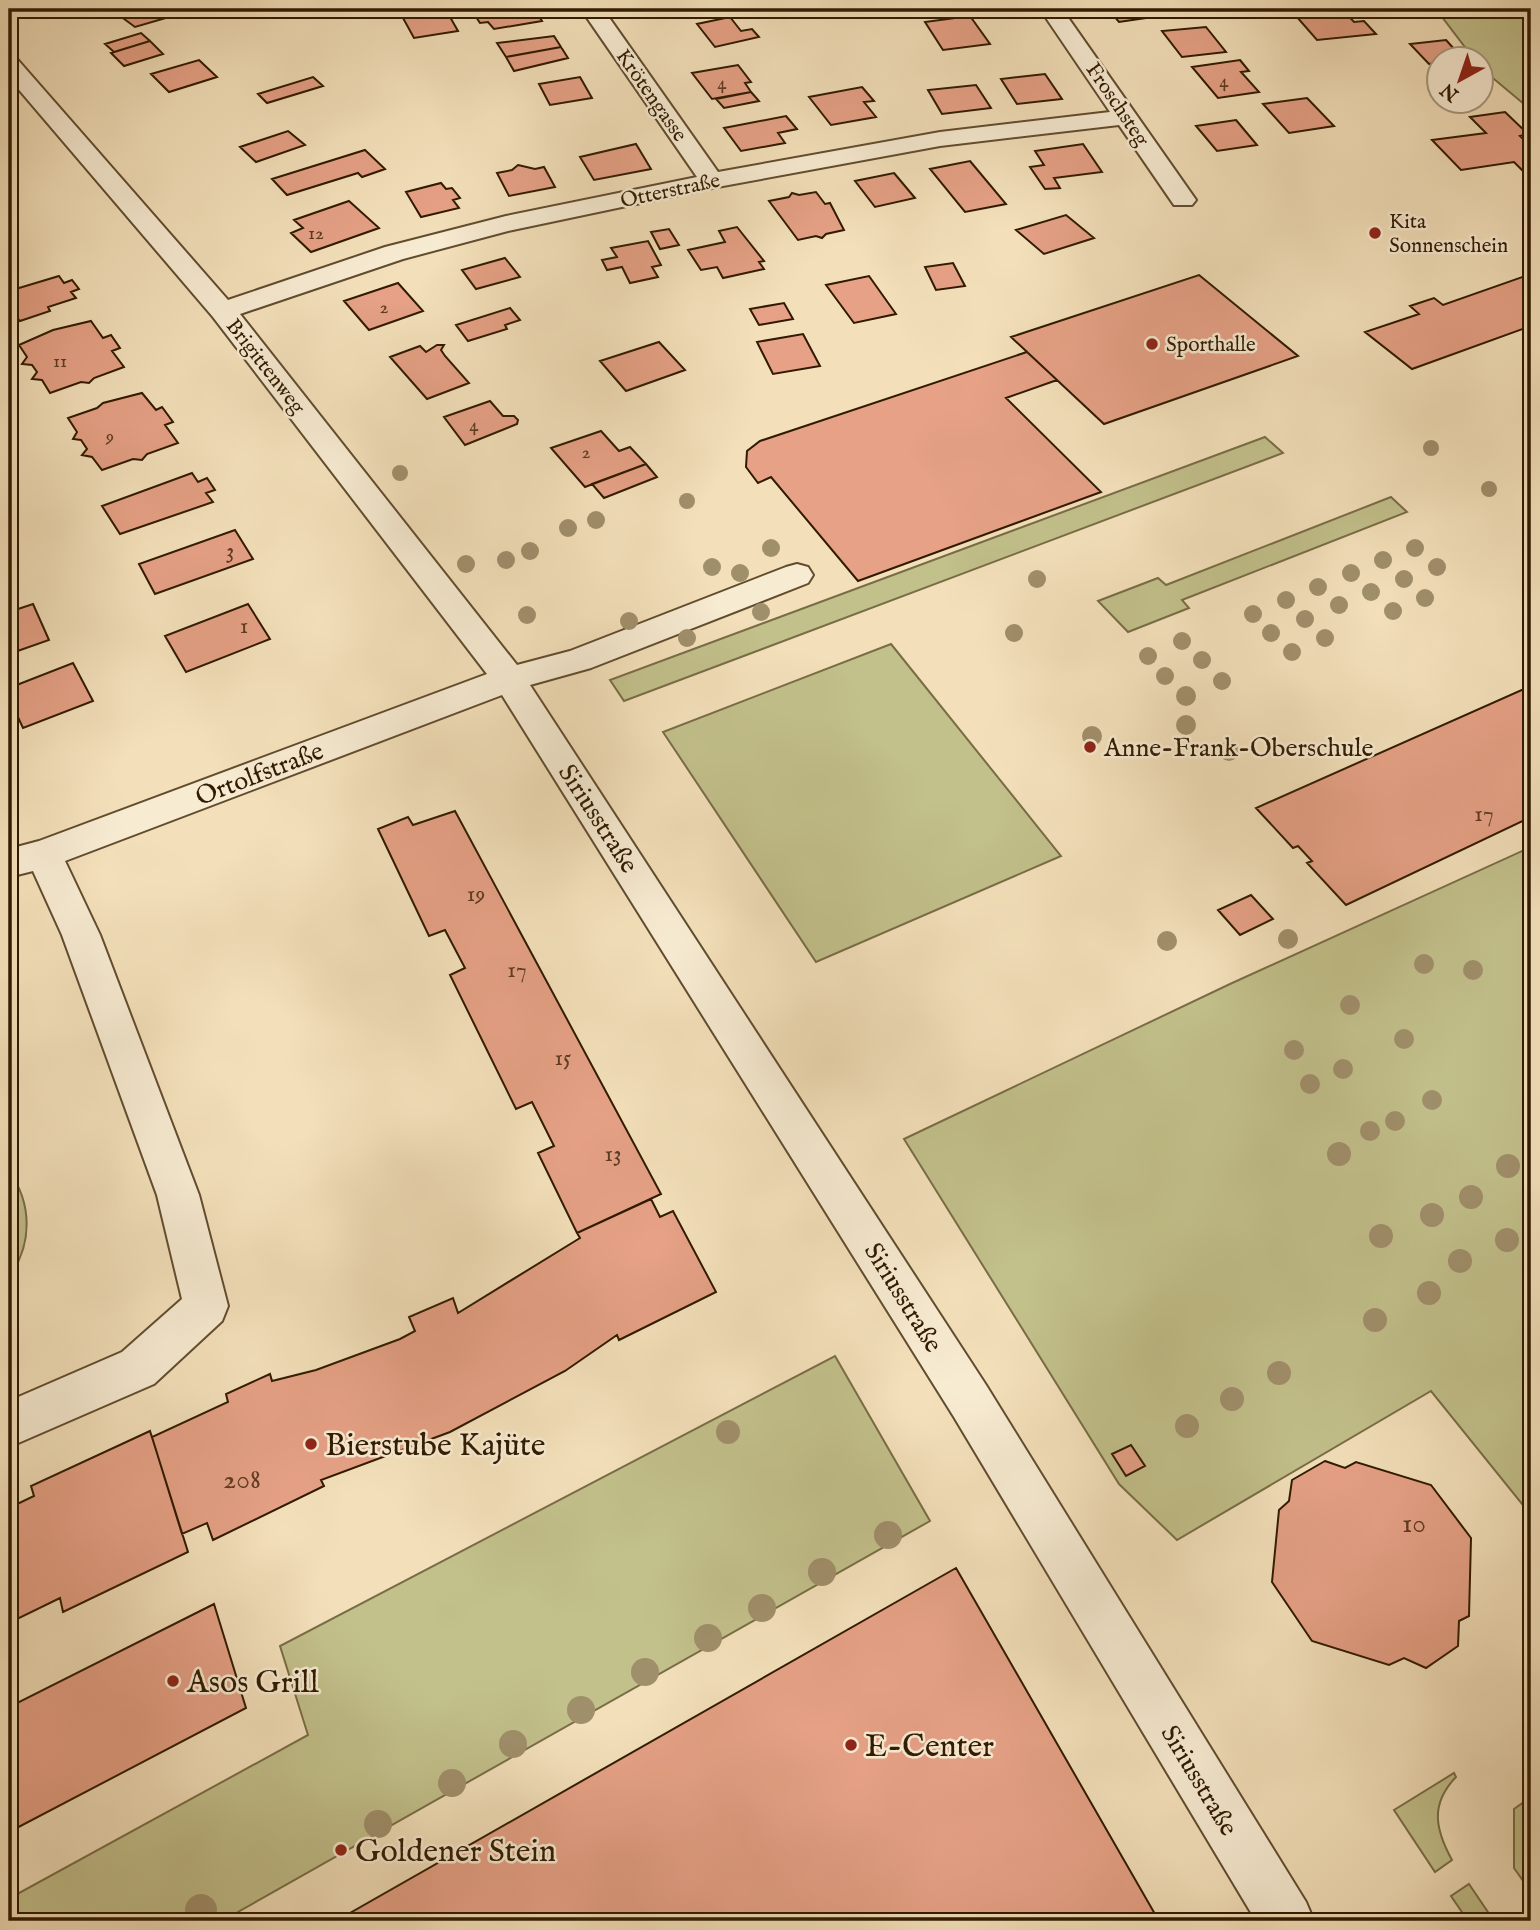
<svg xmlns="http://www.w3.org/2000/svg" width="1540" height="1930" viewBox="0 0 1540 1930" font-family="'IM FELL English',serif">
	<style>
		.green { fill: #c2c08b; stroke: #796d46; stroke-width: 2 }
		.building { fill: #e6a186; stroke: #301a00; stroke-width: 2 }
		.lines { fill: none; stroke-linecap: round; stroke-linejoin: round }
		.minor-casing { stroke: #614c2e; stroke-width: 4 }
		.minor { fill: #f7ebd2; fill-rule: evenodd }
		.tree { fill: #a08f6b }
		.poi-dot { fill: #8f2418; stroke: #f7ebd2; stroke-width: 2.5 }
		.labels { text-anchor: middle; stroke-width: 5; stroke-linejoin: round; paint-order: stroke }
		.far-number-label { font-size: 19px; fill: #5e3c22 }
		.far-street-label { font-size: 21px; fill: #301a00; stroke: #f7ebd2 }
		.far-poi-label { font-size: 21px; fill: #301a00; stroke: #f7ebd2; text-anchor: start }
		.number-label { font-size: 23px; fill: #5e3c22 }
		.poi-label { font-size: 26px; fill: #301a00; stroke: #f7ebd2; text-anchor: start }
		.street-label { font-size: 26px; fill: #301a00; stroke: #f7ebd2 }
		.near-number-label { font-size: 28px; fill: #5e3c22 }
		.near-poi-label { font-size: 32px; fill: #301a00; stroke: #f7ebd2; text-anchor: start }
	</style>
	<rect width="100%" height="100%" fill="#f3e0ba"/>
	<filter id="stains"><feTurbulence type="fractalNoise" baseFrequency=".00286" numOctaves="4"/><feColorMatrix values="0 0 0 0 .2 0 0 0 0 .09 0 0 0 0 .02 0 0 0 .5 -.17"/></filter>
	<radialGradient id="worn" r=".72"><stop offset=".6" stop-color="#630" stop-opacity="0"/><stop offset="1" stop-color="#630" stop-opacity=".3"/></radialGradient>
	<path class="green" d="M1436,9H1531V110L1482,69L1480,60L1474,59Z
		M1265,437L1283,453L624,701L610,680Z
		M1391,497L1407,512L1182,600L1189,608L1128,632L1098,601L1158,578L1166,585Z
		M891,644L1061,856L816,962L663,732Z
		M1531,847V1515L1431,1391L1177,1540L1119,1484L904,1139L1230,984Z
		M9,1171C32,1203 33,1244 9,1277Z
		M835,1356L930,1521L238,1912L240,1921H9V1910L19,1893L308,1735L280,1646Z
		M1454,1773L1456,1777C1430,1804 1435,1829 1452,1860L1435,1872L1394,1810Z
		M1531,1797V1892L1514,1868V1809Z
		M1469,1884L1494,1921H1468L1451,1896Z"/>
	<path class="building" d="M131,9H188L190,11L135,27L116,13Z
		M523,9H534L542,21L494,29L488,22L480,23L476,17Z
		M523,9L476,17L473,11L481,9Z
		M1108,9H1146L1153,17L1119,22Z
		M1204,9H1241L1244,12L1211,16Z
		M446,10L458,31L414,38L403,18Z
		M1344,11L1354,22L1364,21L1376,34L1317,40L1296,16Z
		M970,16L990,44L943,50L925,22Z
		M730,17L741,31L752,29L759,37L715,47L697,24Z
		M1206,27L1226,52L1182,57L1162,31Z
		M141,33L150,41L114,52L105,44Z
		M554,36L561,47L506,57L497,43Z
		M1446,40L1464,60H1438V63L1429,64L1410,44Z
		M150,41L163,54L124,66L111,53Z
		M561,47L568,58L514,71L506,57Z
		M199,60L217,77L169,92L151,74Z
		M1240,60L1249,71L1241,72L1259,92L1218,98L1192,67Z
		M738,65L751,82L745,83L751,92L712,99L692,73Z
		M1045,74L1062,99L1017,104L1001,79Z
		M313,77L323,86L267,103L258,94Z
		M580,77L592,98L550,105L539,84Z
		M976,85L991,108L942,114L928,90Z
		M862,87L874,101L864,102L876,117L831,125L809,97Z
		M751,92L759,101L724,108L716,99Z
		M1307,98L1334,126L1289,133L1263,104Z
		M1505,112L1528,134L1520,136L1531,146V179L1514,162L1461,170L1432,140L1486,133L1470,117Z
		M786,116L797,129L778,133L785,143L741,151L724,128Z
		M1236,120L1257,145L1217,151L1196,126Z
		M288,131L305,145L256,162L240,147Z
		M636,144L651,169L594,180L580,157Z
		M1083,144L1102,172L1054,178L1060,188L1045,189L1030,167L1044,165L1035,151Z
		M365,150L385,169L362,177L358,173L287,195L272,179Z
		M970,161L1006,204L965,212L930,169Z
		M518,165L535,169L544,167L555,187L509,196L497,173L512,170Z
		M894,173L915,198L875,207L855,181Z
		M441,183L446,189L452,188L460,198L453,200L459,208L421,217L406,192Z
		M816,192L825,204L830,203L844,230L826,234L822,238L816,236L798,240L769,201L789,197L792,193L799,195Z
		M349,201L379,228L311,252L291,233L303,228L294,220Z
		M1066,215L1094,238L1044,254L1016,230Z
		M737,227L764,261L759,262L764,269L723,278L717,267L701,270L688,250L725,242L719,231Z
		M669,229L679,245L660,249L651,232Z
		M648,241L661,265L652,267L658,277L630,283L622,267L607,270L602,260L617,257L611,248Z
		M505,258L520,277L476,289L462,270Z
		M953,263L965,286L936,290L925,267Z
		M1531,274V326L1412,369L1365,332L1419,314L1410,306L1434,298L1443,305Z
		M1199,275L1298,356L1104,424L1011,337Z
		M59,276L64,283L72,280L79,289L71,292L76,298L48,307L50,311L20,321L17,318L9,320V291Z
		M869,276L896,314L854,323L826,285Z
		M398,283L423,311L369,330L344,301Z
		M784,303L793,319L759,325L750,309Z
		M510,308L520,320L505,325L507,329L468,341L456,325Z
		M91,321L103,338L111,335L120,348L112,351L124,367L94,378L89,383L81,382L50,393L42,380L32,379L37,372L32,365L22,364L27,357L19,345L53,330Z
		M803,334L820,366L773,374L757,342Z
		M659,342L685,370L626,391L600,361Z
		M437,345H444L441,350L445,356L469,383L427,399L390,357L420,346L426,352Z
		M1027,352L1057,380L1006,398L1101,492L858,581L771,477L758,483L746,467L747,451L760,441Z
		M142,393L156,410L162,407L173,422L165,425L178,443L147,454L142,460L133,459L102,470L92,457L82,455L87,449L81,440L73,439L77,432L68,418L97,408L103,403Z
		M490,401L503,416H514L518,420L517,424L465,445L444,417Z
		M601,431L619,451L630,447L646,464L585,487L551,448Z
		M646,464L657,477L604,498L592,484Z
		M192,473L198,482L207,478L215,490L206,493L213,502L120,534L102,506Z
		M235,530L253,559L155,594L139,564Z
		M33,604L49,640L9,654V612Z
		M248,604L270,639L186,672L165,636Z
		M73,663L93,701L23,728L9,698V688Z
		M1531,686V817L1346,905L1307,863L1312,861L1298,846L1293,848L1256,808Z
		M455,811L661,1194L577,1233L538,1153L554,1146L532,1102L516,1109L450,975L465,968L445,930L429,936L378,829L408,817L413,825Z
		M1251,895L1273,919L1240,935L1218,910Z
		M651,1199L660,1217L673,1211L716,1292L619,1340L617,1335L565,1371L450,1432L321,1480L324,1486L213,1540L207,1523L182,1534L152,1437L228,1402L226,1394L270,1374L272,1381L316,1370L400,1339L415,1331L409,1317L453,1298L458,1313L580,1238L577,1233Z
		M150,1431L188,1552L63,1612L60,1598L9,1623V1508L34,1496L31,1486Z
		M1131,1445L1145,1466L1126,1476L1112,1454Z
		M1325,1461L1345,1468L1356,1462L1431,1485L1471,1538L1469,1616L1459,1621L1458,1646L1426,1668L1404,1658L1389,1665L1312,1641L1272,1582L1279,1510L1289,1501L1292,1480Z
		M956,1568L1159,1921H336Z
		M214,1604L246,1708L9,1832V1707Z"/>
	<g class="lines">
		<g class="minor-casing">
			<path id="minor" d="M581,9H603L718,172L940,132L1110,112L1040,9H1062L1196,200L1192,205H1174L1119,125L940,146L712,188L508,231L403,259L240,314L517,665L570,651L786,567L797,564L808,567L813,575L808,583L591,668L530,685L986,1385L1306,1902L1314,1921H1256L954,1417L502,695L65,861L100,935L199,1195L228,1306L222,1321L154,1384L9,1447V1401L122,1352L182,1299L157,1195L62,935L33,871L9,877V849L39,841L487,674L213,317L9,78V57L17,59L228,300L385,247L506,216L697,177Z"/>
		</g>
		<use href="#minor" class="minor"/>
	</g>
	<g class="tree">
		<circle cx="1431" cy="448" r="8"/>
		<circle cx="400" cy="473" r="8"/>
		<circle cx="1489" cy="489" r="8"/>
		<circle cx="687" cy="501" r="8"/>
		<circle cx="596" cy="520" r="9"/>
		<circle cx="568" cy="528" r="9"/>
		<circle cx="771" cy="548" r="9"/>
		<circle cx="1415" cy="548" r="9"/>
		<circle cx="530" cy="551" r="9"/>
		<circle cx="506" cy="560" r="9"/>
		<circle cx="1383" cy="560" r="9"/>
		<circle cx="466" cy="564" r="9"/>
		<circle cx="712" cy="567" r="9"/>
		<circle cx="1437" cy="567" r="9"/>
		<circle cx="740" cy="573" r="9"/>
		<circle cx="1351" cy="573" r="9"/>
		<circle cx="1037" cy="579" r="9"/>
		<circle cx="1404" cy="579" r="9"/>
		<circle cx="1318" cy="587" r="9"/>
		<circle cx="1371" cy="592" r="9"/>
		<circle cx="1425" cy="598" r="9"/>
		<circle cx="1286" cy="600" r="9"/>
		<circle cx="1339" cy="605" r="9"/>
		<circle cx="1393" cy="611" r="9"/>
		<circle cx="761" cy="612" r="9"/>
		<circle cx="1253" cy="614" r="9"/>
		<circle cx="527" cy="615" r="9"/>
		<circle cx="1305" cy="619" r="9"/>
		<circle cx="629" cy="621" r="9"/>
		<circle cx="1014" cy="633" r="9"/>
		<circle cx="1271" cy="633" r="9"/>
		<circle cx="687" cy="638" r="9"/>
		<circle cx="1325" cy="638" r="9"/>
		<circle cx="1182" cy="641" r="9"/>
		<circle cx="1292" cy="652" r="9"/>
		<circle cx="1148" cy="656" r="9"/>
		<circle cx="1202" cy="660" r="9"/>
		<circle cx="1165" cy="676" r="9"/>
		<circle cx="1222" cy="681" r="9"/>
		<circle cx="1186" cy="696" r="10"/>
		<circle cx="1186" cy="725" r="10"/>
		<circle cx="1092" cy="736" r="10"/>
		<circle cx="1229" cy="751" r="10"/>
		<circle cx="1288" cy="939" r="10"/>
		<circle cx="1167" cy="941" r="10"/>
		<circle cx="1424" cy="964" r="10"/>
		<circle cx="1473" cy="970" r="10"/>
		<circle cx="1350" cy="1005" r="10"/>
		<circle cx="1404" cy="1039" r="10"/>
		<circle cx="1294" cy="1050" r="10"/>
		<circle cx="1343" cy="1069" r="10"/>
		<circle cx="1310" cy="1084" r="10"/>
		<circle cx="1432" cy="1100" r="10"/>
		<circle cx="1395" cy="1121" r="10"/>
		<circle cx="1370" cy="1131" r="10"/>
		<circle cx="1339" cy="1154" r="12"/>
		<circle cx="1508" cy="1166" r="12"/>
		<circle cx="1471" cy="1197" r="12"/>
		<circle cx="1432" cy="1215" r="12"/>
		<circle cx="1381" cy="1236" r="12"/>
		<circle cx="1507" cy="1240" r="12"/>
		<circle cx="1460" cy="1261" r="12"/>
		<circle cx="1429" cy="1293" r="12"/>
		<circle cx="1375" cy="1320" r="12"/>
		<circle cx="1279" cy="1373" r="12"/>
		<circle cx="1232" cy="1399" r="12"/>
		<circle cx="1187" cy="1426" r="12"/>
		<circle cx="728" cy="1432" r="12"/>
		<circle cx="888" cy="1535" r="14"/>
		<circle cx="822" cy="1572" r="14"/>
		<circle cx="762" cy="1608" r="14"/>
		<circle cx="708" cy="1638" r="14"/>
		<circle cx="645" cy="1672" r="14"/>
		<circle cx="581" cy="1710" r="14"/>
		<circle cx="513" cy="1744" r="14"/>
		<circle cx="452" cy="1783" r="14"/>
		<circle cx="378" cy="1824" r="14"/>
		<circle cx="201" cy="1910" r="16"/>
	</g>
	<g class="poi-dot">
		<circle cx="1375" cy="233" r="7"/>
		<circle cx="1152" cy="344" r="7"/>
		<circle cx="1090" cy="747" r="7"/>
		<circle cx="311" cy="1444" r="7"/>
		<circle cx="173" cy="1681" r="7"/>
		<circle cx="851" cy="1745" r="7"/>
		<circle cx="341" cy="1850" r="7"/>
	</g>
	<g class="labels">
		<g class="far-number-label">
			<text x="1224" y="87">4</text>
			<text x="722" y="89">4</text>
			<text x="316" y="239">12</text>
			<text x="384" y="313">2</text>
			<text x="60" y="367">11</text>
			<text x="474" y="431">4</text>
			<text x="110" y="442">9</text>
			<text x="586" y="458">2</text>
		</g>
		<g class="far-street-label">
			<text transform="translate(652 95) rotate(55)" y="7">Krötengasse</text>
			<text transform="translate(1118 104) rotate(56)" y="7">Froschsteg</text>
			<text transform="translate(670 190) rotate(-12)" y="7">Otterstraße</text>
			<text transform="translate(266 366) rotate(52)" y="7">Brigittenweg</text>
		</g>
		<g class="far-poi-label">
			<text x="1389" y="228">Kita<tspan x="1389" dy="24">Sonnenschein</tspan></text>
			<text x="1166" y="351">Sporthalle</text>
		</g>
		<g class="number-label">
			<text x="230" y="558">3</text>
			<text x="244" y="633">1</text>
			<text x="1484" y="821">17</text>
			<text x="476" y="901">19</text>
			<text x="517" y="977">17</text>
			<text x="563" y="1065">15</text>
			<text x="613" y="1161">13</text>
		</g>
		<g class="poi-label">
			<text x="1104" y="756">Anne-Frank-Oberschule</text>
		</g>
		<g class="street-label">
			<text transform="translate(259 773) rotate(-21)" y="9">Ortolfstraße</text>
			<text transform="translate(599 818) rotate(57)" y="9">Siriusstraße</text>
			<text transform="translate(904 1297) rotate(58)" y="9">Siriusstraße</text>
			<text transform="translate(1200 1780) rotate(59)" y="9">Siriusstraße</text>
		</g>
		<g class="near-number-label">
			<text x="242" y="1488">208</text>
			<text x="1414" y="1532">10</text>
		</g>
		<g class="near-poi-label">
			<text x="325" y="1455">Bierstube Kajüte</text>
			<text x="187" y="1692">Asos Grill</text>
			<text x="865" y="1756">E-Center</text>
			<text x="355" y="1861">Goldener Stein</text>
		</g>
	</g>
	<rect width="1540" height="1930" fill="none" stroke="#f3e0ba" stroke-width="35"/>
	<rect x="10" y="10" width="1519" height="1909" fill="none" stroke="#301a00" stroke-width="3.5"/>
	<rect x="18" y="18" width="1505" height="1895" fill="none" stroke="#301a00" stroke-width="2"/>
	<g transform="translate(1460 80) rotate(220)"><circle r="33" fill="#f7ebd2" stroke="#a7977e" stroke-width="2"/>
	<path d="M0-5L12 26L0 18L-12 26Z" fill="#8f2418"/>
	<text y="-10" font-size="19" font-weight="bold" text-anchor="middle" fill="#301a00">N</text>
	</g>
	<rect width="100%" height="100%" filter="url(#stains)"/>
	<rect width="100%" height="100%" fill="url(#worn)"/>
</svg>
